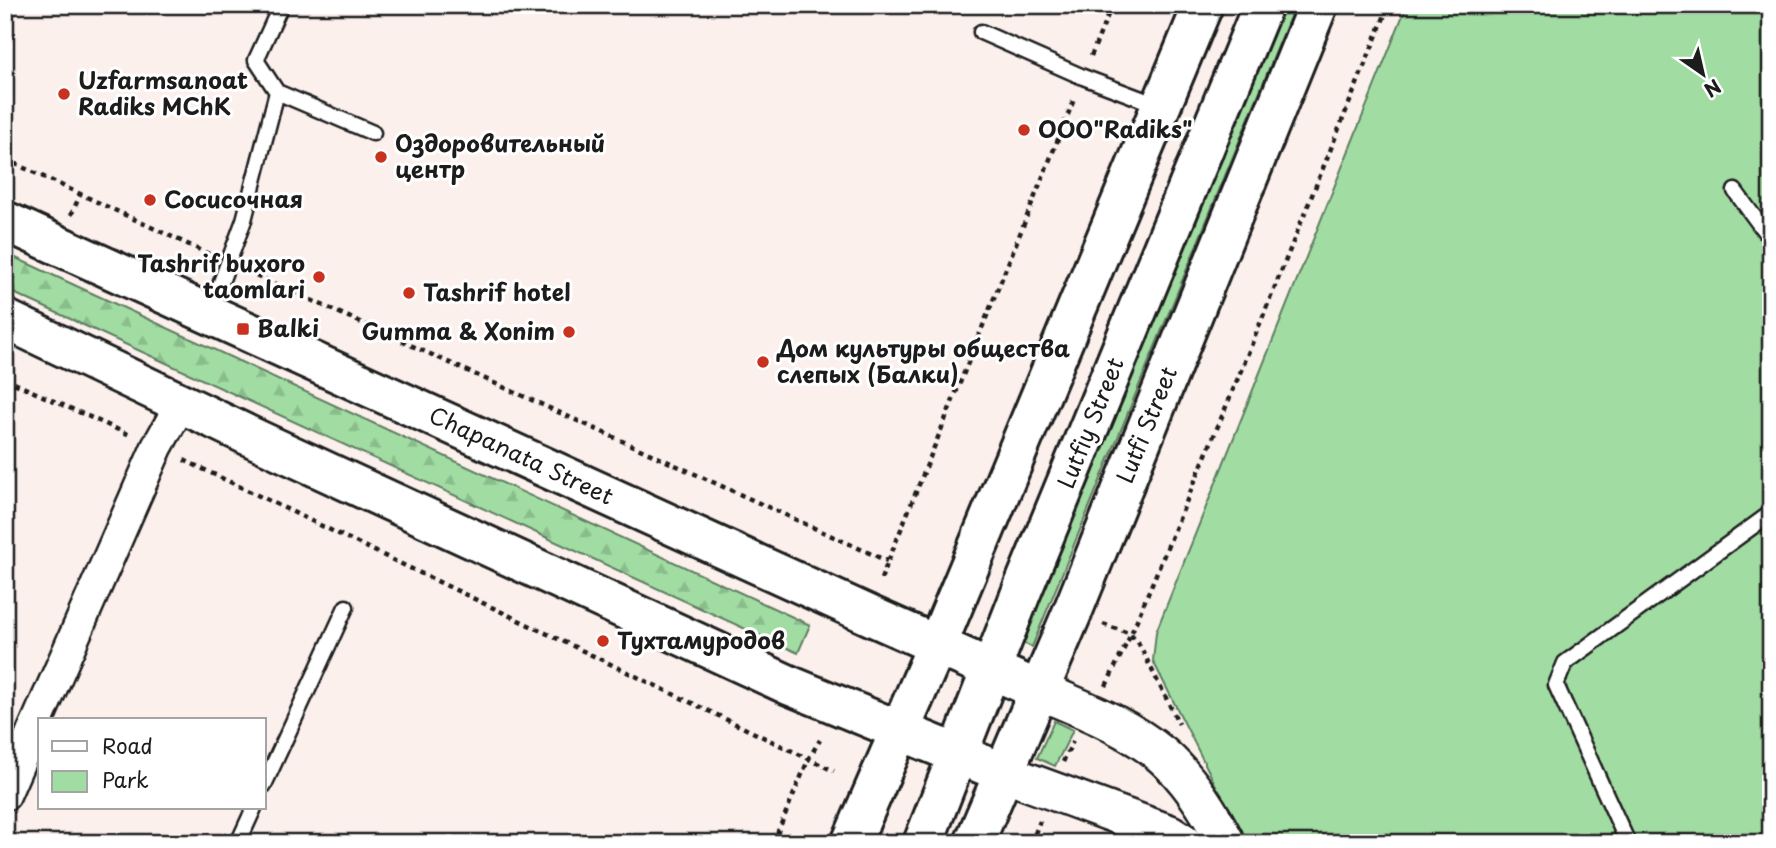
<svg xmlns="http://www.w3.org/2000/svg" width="1776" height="848" viewBox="0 0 1776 848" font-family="'Playpen Sans',sans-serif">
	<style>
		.green { fill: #a1dda3; stroke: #5e7c60; stroke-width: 2 }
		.forest { fill: url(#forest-firs); stroke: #5e7c60; stroke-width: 2 }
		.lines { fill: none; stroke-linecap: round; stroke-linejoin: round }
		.service-casing { stroke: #1c1c1c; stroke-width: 19 }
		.minor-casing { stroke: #1c1c1c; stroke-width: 35 }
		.tertiary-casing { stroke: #1c1c1c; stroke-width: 42 }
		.secondary-casing { stroke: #1c1c1c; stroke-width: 44 }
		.primary-casing { stroke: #1c1c1c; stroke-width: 44 }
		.path { stroke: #1c1c1c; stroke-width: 4.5; stroke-dasharray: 5 5; stroke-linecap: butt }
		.service { stroke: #fff; stroke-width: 14 }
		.minor { stroke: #fff; stroke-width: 30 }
		.tertiary { stroke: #fff; stroke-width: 37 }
		.secondary { stroke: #fff; stroke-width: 38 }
		.primary { stroke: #fff; stroke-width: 38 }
		.poi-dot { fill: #c8321e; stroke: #fff; stroke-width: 2.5 }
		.labels { text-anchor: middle; stroke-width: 6; stroke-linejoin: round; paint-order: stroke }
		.poi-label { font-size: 23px; font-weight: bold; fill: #1c1c1c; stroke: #fff; text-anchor: start }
		.street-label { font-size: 23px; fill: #1c1c1c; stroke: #fff }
	</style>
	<defs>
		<pattern id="forest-firs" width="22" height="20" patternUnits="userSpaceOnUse" patternTransform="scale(1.75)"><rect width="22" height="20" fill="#a1dda3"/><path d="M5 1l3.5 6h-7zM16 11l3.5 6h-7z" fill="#8abd8c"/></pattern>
	</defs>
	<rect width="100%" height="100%" fill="#fbf0ec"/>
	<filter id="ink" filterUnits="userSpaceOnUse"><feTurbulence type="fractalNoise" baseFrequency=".0143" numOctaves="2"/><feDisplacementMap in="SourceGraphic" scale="14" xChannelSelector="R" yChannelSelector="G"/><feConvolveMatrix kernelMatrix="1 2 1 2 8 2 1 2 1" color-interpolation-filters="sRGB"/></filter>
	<g filter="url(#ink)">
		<path class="green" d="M1278,5H1295L1032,647L1018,641Z
			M1407,5H1771V843H1245L1153,661L1156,632Z
			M1054,721L1073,730L1055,766L1037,758Z"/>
		<path class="forest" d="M5,253L810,625L798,653L5,289Z"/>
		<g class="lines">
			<g class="service-casing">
				<path id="service" d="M981,32L1083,77L1160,106
					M277,92L256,60L281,5
					M1735,191L1771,240
					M210,312L244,220L277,92L373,133
					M264,785L346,607
					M238,843L254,808
					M1628,843L1556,685L1565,663L1771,513"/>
			</g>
			<g class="minor-casing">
				<path id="minor" d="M5,795L157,447L182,402"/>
			</g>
			<g class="tertiary-casing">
				<path id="tertiary" d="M1038,690C1080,708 1126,725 1162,755C1189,778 1210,812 1226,843
					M1004,773L1170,834L1184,843"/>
			</g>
			<g class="secondary-casing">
				<path id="secondary" d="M5,221L869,615L1038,690
					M5,319L260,441L791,686L1004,773
					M923,843L1021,593L1263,5"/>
			</g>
			<g class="primary-casing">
				<path id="primary" d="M851,843L937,645L1203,5
					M974,843L1072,613L1318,5"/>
			</g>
			<path class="path" d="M1091,56L1112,5
				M5,159L211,255
				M71,215L81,193
				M247,271L887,561
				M5,379L132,436
				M184,460L834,771
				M881,579L1075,97
				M1103,624L1131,634L1138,642L1179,724
				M1106,686L1131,634L1238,378L1389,5
				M1063,762L1073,741
				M773,843L809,758L820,740
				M1031,843L1040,821"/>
			<use href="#service" class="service"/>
			<use href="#minor" class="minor"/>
			<use href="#tertiary" class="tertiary"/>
			<use href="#secondary" class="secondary"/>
			<use href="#primary" class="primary"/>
		</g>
	</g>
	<g class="poi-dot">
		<circle cx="64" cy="94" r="7"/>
		<circle cx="1024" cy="130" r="7"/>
		<circle cx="381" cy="157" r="7"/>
		<circle cx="150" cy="200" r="7"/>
		<circle cx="319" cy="277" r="7"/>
		<circle cx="409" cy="293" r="7"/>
		<rect x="236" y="322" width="14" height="14" rx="3.5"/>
		<circle cx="569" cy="332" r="7"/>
		<circle cx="763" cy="362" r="7"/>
		<circle cx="603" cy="641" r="7"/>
	</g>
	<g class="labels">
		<g class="poi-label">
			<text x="78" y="89">Uzfarmsanoat<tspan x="78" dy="26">Radiks MChK</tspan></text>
			<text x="1038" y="138">OOO"Radiks"</text>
			<text x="395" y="152">Оздоровительный<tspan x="395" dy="26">центр</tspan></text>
			<text x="164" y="208">Сосисочная</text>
			<text x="305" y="272" text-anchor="end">Tashrif buxoro<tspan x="305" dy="26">taomlari</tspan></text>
			<text x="423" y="301">Tashrif hotel</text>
			<text x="257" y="337">Balki</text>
			<text x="555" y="340" text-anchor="end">Gumma &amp; Xonim</text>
			<text x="777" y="357">Дом культуры общества<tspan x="777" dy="26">слепых (Балки)</tspan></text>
			<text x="617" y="649">Тухтамуродов</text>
		</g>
		<g class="street-label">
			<text transform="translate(1091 423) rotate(-68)" y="8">Lutfiy Street</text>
			<text transform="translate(1147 425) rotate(-68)" y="8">Lutfi Street</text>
			<text transform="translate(521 456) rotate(25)" y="8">Chapanata Street</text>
		</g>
	</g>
	<rect width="1776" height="848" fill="none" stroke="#fff" stroke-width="28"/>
	<rect x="14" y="14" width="1748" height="820" fill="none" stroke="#1c1c1c" stroke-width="2.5" filter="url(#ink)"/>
	<rect x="38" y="718" width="228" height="91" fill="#ffffff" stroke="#a4a4a4" stroke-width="2"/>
	<rect x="52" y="741" width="35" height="10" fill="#ffffff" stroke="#a4a4a4" stroke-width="2"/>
	<text x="102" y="754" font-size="21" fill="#1c1c1c">Road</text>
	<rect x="52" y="771" width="35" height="21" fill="#a1dda3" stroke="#a4a4a4" stroke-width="2"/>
	<text x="102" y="788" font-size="21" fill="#1c1c1c">Park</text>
	<g transform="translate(1703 74) rotate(146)" stroke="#ffffff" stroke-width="5" paint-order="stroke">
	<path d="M0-5L12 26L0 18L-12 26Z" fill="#1c1c1c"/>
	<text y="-10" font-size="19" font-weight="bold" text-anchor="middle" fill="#1c1c1c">N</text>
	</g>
</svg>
